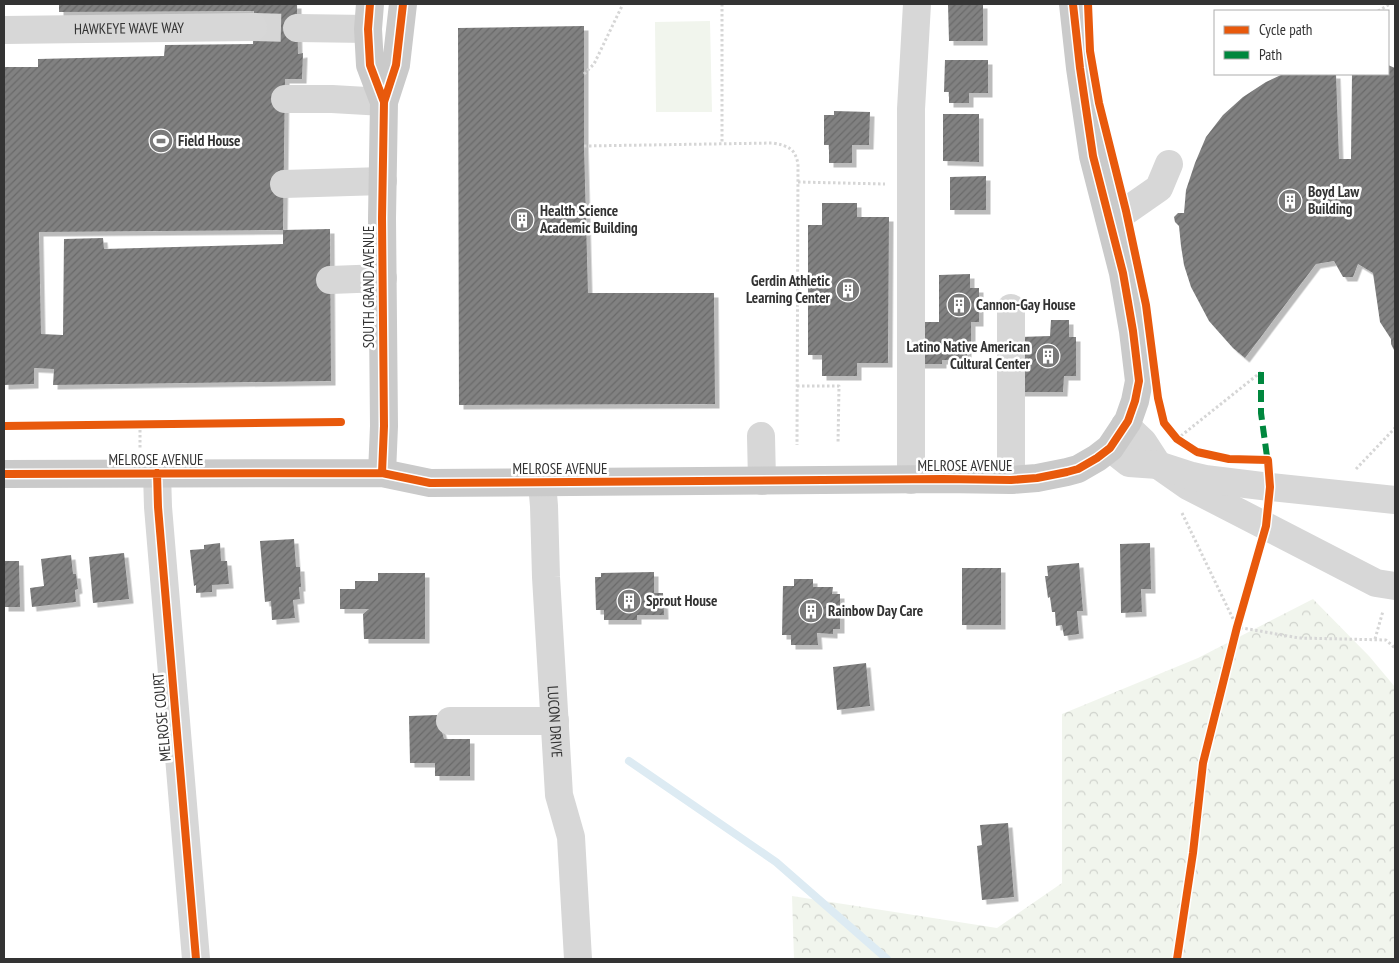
<svg xmlns="http://www.w3.org/2000/svg" width="1399" height="963" viewBox="0 0 1399 963" font-family="'PT Sans Narrow',sans-serif">
	<style>
		.forest { fill: url(#forest-crowns) }
		.park { fill: #f1f5ed }
		.lines { fill: none; stroke-linecap: round; stroke-linejoin: round }
		.stream { stroke: #ddebf3; stroke-width: 8 }
		.building { fill: url(#building-hatch); filter: url(#shadow) }
		.minor-tunnel { stroke: #d6d6d6; stroke-width: 28; stroke-dasharray: 28 14; stroke-linecap: butt }
		.path { stroke: #d6d6d6; stroke-width: 3; stroke-dasharray: 2.5 2.5; stroke-linecap: butt }
		.minor { stroke: #d7d7d7; stroke-width: 28 }
		.major { stroke: #cacaca; stroke-width: 28 }
		.quiet { stroke: #00873e; stroke-width: 6; stroke-dasharray: 12 6; stroke-linecap: butt }
		.cycleway-casing { stroke: #fff; stroke-width: 11 }
		.cycleway { stroke: #e8590c; stroke-width: 8 }
		.labels { text-anchor: middle; stroke-width: 5; stroke-linejoin: round; paint-order: stroke }
		.street-label { font-size: 15px; fill: #333; stroke: #fff }
		.poi-label { font-size: 15px; font-weight: bold; fill: #333; stroke: #fff; text-anchor: start }
	</style>
	<defs>
		<pattern id="forest-crowns" width="20" height="18" patternUnits="userSpaceOnUse" patternTransform="scale(1.25)"><rect width="20" height="18" fill="#f1f5ed"/><path d="M2 6a3 3 0 1 1 6 0M12 15a3 3 0 1 1 6 0" fill="none" stroke="#cfd2cc"/></pattern>
		<pattern id="building-hatch" width="6" height="6" patternUnits="userSpaceOnUse" patternTransform="scale(1.25)"><rect width="6" height="6" fill="#818181"/><path d="M-1 1l2-2M0 6l6-6M5 7l2-2" fill="none" stroke="#6a6a6a"/></pattern>
		<filter id="shadow"><feDropShadow dx="4.5" dy="4.5" stdDeviation="0" flood-color="#0004"/></filter>
	</defs>
	<rect width="100%" height="100%" fill="#fff"/>
	<path class="forest" d="M1313,599L1369,656L1395,687V959H794L792,896L997,928L1062,883V714L1198,658Z"/>
	<path class="park" d="M710,21L712,112H656L655,22Z"/>
	<g class="lines">
		<path class="stream" d="M629,761L776,862L887,959"/>
	</g>
	<path class="building" d="M59,4H297L298,54L303,53L302,79H285L283,230L39,232L41,334L63,335L64,239L103,238L104,249L283,244V230L330,229L331,381L53,385L54,369L34,368V384L4,385V67H38V59L164,56L165,45L253,44L254,11L59,12Z
		M983,4V41H949L948,5Z
		M584,26V146L588,293H714L715,404L459,405L458,28Z
		M945,60H988V93H969V103H949V92H944Z
		M1388,65L1395,68V352L1391,344V339L1380,322L1373,273L1358,264L1353,277H1343L1334,261L1316,264L1245,358L1233,348L1209,321L1191,287L1184,265L1181,246L1179,226L1175,222L1174,217L1178,213H1184L1186,190L1195,163L1206,137L1223,115L1243,97L1266,82L1283,74H1336L1339,159H1351L1352,74H1388Z
		M834,111L870,112L869,145H852V163H829V145H824V115H834Z
		M943,114H979V162L943,161Z
		M986,176V210H950V177Z
		M822,203H857V217H889L888,363H857V376H822V355H808V225H822Z
		M970,274V288H979V322H971V346H967V360H942V364H918V322H939V275Z
		M1051,320H1069V337H1076V376H1064L1063,392H1020V337L1050,336Z
		M294,539L296,567H300L301,587H299L300,599L293,600L295,618L272,620L271,601L265,602L260,541Z
		M220,543L221,561H227L229,584L212,585V592L196,593V585L194,586L190,550L204,549V545Z
		M1150,543L1151,589H1141L1142,612L1121,613L1120,544Z
		M124,553L129,599L93,603L89,557Z
		M71,555L73,574H76L78,589L75,590L76,602L32,607L30,588L44,586L41,559Z
		M4,561H19L20,607H4Z
		M1079,563L1083,611H1077L1079,634L1064,636L1062,625L1056,626L1055,612H1052L1050,597L1048,598L1045,576H1048L1047,566Z
		M962,568H1001V625H962Z
		M654,572V593H663L664,615H637V620H604V610H596L595,577H601V573Z
		M378,573H425V639H364L363,614L369,609H340V589H355V581H378Z
		M794,579H813V587H833L832,594H840V629H833V634L817,633L818,645H791V635H782L783,586H794Z
		M866,663L870,706L837,710L833,667Z
		M437,715L444,739H470V776H435V763H410L409,716Z
		M1008,823L1014,897L982,900L977,846L982,845L980,825Z"/>
	<g class="lines">
		<path class="minor-tunnel" d="M253,27L297,28"/>
		<path class="path" d="M722,4V144
			M1378,11L1390,4
			M584,74L594,64L623,4
			M584,146L773,143C788,146 795,148 798,164L797,445
			M798,182L885,184
			M797,386H839L838,444
			M140,425V449
			M1177,439L1261,372
			M1356,469L1395,428
			M1182,513L1237,627L1299,638L1386,640L1395,648
			M1375,639L1383,611"/>
		<g class="minor">
			<path d="M297,28L368,29"/>
			<path id="s1" d="M4,30L253,27"/>
			<path d="M285,99H332L384,102"/>
			<path d="M284,184L383,181"/>
			<path d="M1109,217L1126,211L1159,188L1169,164"/>
			<path d="M330,280L383,278"/>
			<path d="M1125,425L1143,442L1158,465L1188,486L1376,583L1395,586"/>
			<path d="M761,436L762,481"/>
			<path d="M1110,448L1129,463L1158,465L1192,476L1205,479L1270,487L1395,500"/>
			<path d="M157,473L158,507L196,959"/>
			<path d="M911,480V109L917,4"/>
			<path d="M1011,480V308"/>
			<path id="s2" d="M542,483L544,506L546,577L559,795L571,837L578,959"/>
			<path d="M450,721H555"/>
		</g>
		<path class="major" d="M370,4L368,29L370,65L384,102
			M382,473L384,426L382,218L384,102L396,65L403,4
			M4,474L382,473L430,483L943,479L1011,480L1037,478L1067,472L1078,469L1097,458L1110,448L1128,421L1135,401L1139,381L1133,331L1123,273L1093,156L1080,68L1073,4"/>
		<path class="quiet" d="M1261,372V413L1268,464"/>
		<g class="cycleway-casing">
			<path id="cycleway" d="M370,4L368,29L370,65L384,102
				M1088,4L1090,51L1099,103L1126,211L1146,305L1158,398L1164,423L1177,439L1197,452L1229,459L1268,460L1270,487L1266,526L1237,627L1203,763L1193,853L1177,959
				M4,426L341,422
				M157,473L158,507L196,959
				M382,473L384,426L382,218L384,102L396,65L403,4
				M4,474L382,473L430,483L943,479L1011,480L1037,478L1067,472L1078,469L1097,458L1110,448L1128,421L1135,401L1139,381L1133,331L1123,273L1093,156L1080,68L1073,4"/>
		</g>
		<use href="#cycleway" class="cycleway"/>
	</g>
	<defs>
		<g id="stadium-disc" transform="scale(1.25)"><circle r="9.5" fill="#7a7a7a" stroke="#fff"/><path d="M0-5a6.5 5 0 1 0 0 10a6.5 5 0 1 0 0-10ZM-3.5-1.8h7v3.6h-7Z" fill="#fff"/></g>
		<g id="building-disc" transform="scale(1.25)"><circle r="9.5" fill="#7a7a7a" stroke="#fff"/><path d="M-4-6H4V6H1V3H-1V6H-4ZM-2.5-4.3h1.7v1.8h-1.7ZM.8-4.3h1.7v1.8H.8ZM-2.5-1h1.7V.8h-1.7ZM.8-1h1.7V.8H.8Z" fill="#fff"/></g>
	</defs>
	<g fill-rule="evenodd">
		<use href="#stadium-disc" x="161" y="141"/>
		<use href="#building-disc" x="1290" y="201"/>
		<use href="#building-disc" x="522" y="220"/>
		<use href="#building-disc" x="848" y="290"/>
		<use href="#building-disc" x="959" y="305"/>
		<use href="#building-disc" x="1048" y="356"/>
		<use href="#building-disc" x="629" y="601"/>
		<use href="#building-disc" x="811" y="611"/>
	</g>
	<g class="labels">
		<g class="street-label">
			<text dy="5" stroke="none"><textPath href="#s1" startOffset="125">HAWKEYE WAVE WAY</textPath></text>
			<text transform="translate(369 287) rotate(-90)" y="5">SOUTH GRAND AVENUE</text>
			<text x="156" y="465">MELROSE AVENUE</text>
			<text x="965" y="471">MELROSE AVENUE</text>
			<text x="560" y="474">MELROSE AVENUE</text>
			<text transform="translate(162 717) rotate(-95)" y="5">MELROSE COURT</text>
			<text dy="5" stroke="none"><textPath href="#s2" startOffset="239">LUCON DRIVE</textPath></text>
		</g>
		<g class="poi-label">
			<text x="178" y="146">Field House</text>
			<text x="1308" y="197">Boyd Law<tspan x="1308" dy="17">Building</tspan></text>
			<text x="540" y="216">Health Science<tspan x="540" dy="17">Academic Building</tspan></text>
			<text x="830" y="286" text-anchor="end">Gerdin Athletic<tspan x="830" dy="17">Learning Center</tspan></text>
			<text x="976" y="310">Cannon-Gay House</text>
			<text x="1030" y="352" text-anchor="end">Latino Native American<tspan x="1030" dy="17">Cultural Center</tspan></text>
			<text x="646" y="606">Sprout House</text>
			<text x="828" y="616">Rainbow Day Care</text>
		</g>
	</g>
	<rect width="1399" height="963" fill="none" stroke="#333333" stroke-width="10"/>
	<rect x="1214" y="10" width="175" height="65" fill="#ffffff" stroke="#adadad"/>
	<rect x="1224" y="26" width="25" height="8" fill="#e8590c" stroke="#adadad"/>
	<text x="1259" y="35" font-size="15" fill="#333333">Cycle path</text>
	<rect x="1224" y="51" width="25" height="8" fill="#00873e" stroke="#adadad"/>
	<text x="1259" y="60" font-size="15" fill="#333333">Path</text>
</svg>
